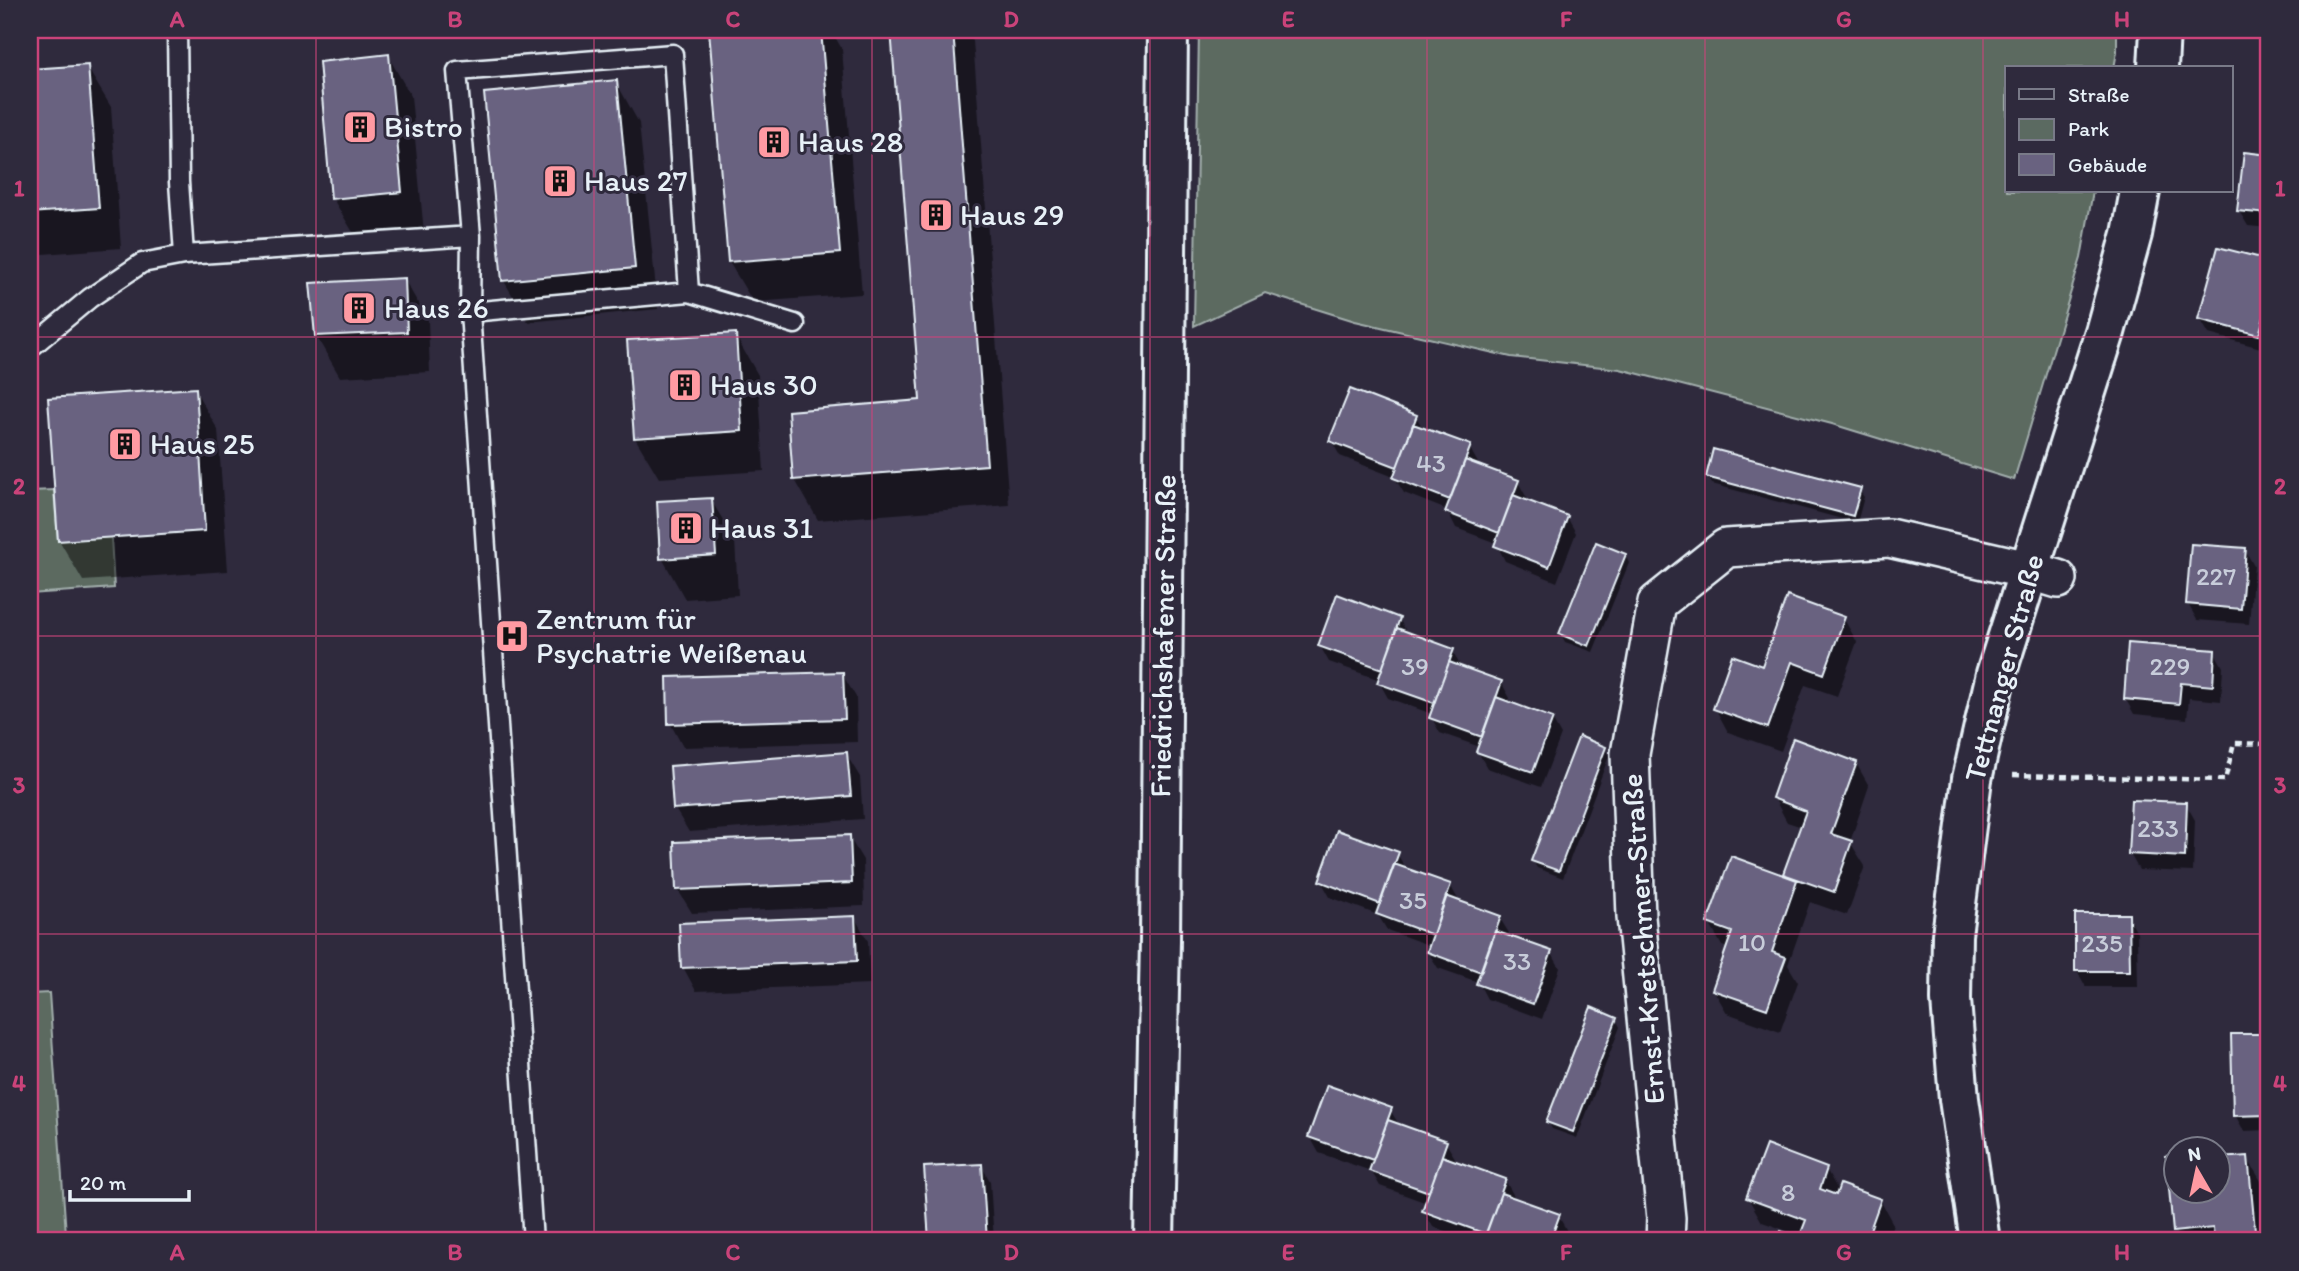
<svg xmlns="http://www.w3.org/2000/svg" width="2299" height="1271" viewBox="0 0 2299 1271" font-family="Itim,sans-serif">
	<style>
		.green { fill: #5b6a61; stroke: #a2aeac; stroke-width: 2 }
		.shadow { fill: #0007 }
		.building { fill: #696280; stroke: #e8f1f8; stroke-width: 2 }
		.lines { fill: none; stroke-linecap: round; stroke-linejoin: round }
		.lane-casing { stroke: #e8f1f8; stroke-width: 23 }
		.street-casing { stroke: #e8f1f8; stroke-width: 42 }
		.secondary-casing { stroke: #e8f1f8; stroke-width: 44 }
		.path { stroke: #e8f1f8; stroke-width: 4.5; stroke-dasharray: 7 5; stroke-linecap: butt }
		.lane { stroke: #2f2a3d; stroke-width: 18 }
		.street { stroke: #2f2a3d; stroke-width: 37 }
		.secondary { stroke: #2f2a3d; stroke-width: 38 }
		.grid { fill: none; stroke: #ca437a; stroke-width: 2; stroke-opacity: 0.55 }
		.labels { text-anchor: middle; stroke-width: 6; stroke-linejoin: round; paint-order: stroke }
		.number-label { font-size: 26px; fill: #c8cdda }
		.poi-label { font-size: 30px; fill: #e8f1f8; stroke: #2f2a3d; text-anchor: start }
		.street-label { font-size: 30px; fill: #e8f1f8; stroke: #2f2a3d }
		.neatline { fill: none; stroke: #ca437a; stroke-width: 2.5 }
		.grid-label { font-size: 23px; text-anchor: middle; font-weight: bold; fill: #ca437a }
	</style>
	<rect width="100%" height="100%" fill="#2f2a3d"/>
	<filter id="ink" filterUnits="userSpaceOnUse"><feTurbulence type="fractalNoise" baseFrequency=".0143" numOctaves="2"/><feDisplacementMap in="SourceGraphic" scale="14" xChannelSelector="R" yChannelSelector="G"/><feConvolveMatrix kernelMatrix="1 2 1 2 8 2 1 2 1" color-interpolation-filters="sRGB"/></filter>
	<g filter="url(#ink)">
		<path class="green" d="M1199,30H2117V52L2114,68H2007V191H2093L2081,258L2014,480L1832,424L1620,369L1511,357L1355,321L1265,293L1194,326Z
			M54,490L58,541L111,537L114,588L30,594V491Z
			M49,993L66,1234L30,1237V994Z"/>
		<path class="shadow" d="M710,30H831L842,49L862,294L753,302L729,262Z
			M893,30H966L973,41L1009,505L818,520L795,480L922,402Z
			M388,56L411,96L424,233L357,239L333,199L321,64Z
			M87,67L111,107L121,248L30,255V71Z
			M616,82L639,123L658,309L528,322L504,281L486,95Z
			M2245,154L2269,156V228L2248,226L2239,211Z
			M2220,249L2269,262L2268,350L2209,334L2200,319Z
			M404,279L428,320L430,372L340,377L316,336Z
			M735,335L758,375L764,471L659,478L635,438Z
			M195,390L218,430L228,571L83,581L59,540Z
			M1416,416L1423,429L1469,447L1478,463L1477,466L1518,482L1527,498L1525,501L1567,517L1576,533L1557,582L1505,561L1496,543L1456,528L1447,510L1404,493L1394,477L1340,456L1331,440Z
			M2269,441V491L2264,481Z
			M1708,477L1859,490L1864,497L1857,523L1712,484Z
			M711,500L735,540L738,595L685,599L662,558Z
			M2245,550L2254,566L2249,624L2197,620L2188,604Z
			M1625,555L1629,563L1593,652L1565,642L1561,634Z
			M1399,619L1408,634L1453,651L1461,668L1501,682L1510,698L1508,703L1552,719L1561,735L1541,787L1487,768L1478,752L1480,747L1440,733L1431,717L1432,714L1388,698L1379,682L1380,680L1329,662L1320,646Z
			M1844,619L1857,642L1837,696L1805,685L1781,751L1728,732L1715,708L1763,668Z
			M2214,651L2223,667L2221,701L2189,698L2187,719L2134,714L2125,698Z
			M842,674L856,697L857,742L683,747L670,723Z
			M1605,749L1609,756L1563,878L1537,868L1533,861Z
			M846,754L860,777L863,819L689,832L675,809Z
			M1856,763L1869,786L1850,842L1865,866L1847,915L1810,902L1788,965L1798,982L1780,1032L1727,1013L1713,989L1728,948L1722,946L1709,923L1784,877L1802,827L1787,822L1774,798Z
			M2186,804L2195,820L2193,872L2139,870L2130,854Z
			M849,837L863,860L864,906L692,913L678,890Z
			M1397,854L1407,870L1450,885L1459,901L1499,917L1509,933L1507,937L1551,952L1560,968L1542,1019L1487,999L1478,982L1438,968L1428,952L1431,946L1387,930L1378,915L1330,897L1321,881Z
			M2128,916L2137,932L2138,987H2086L2077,971Z
			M855,918L868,941L870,984L696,991L683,967Z
			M1616,1019L1620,1027L1577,1138L1552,1129L1548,1121Z
			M2269,1035V1130L2244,1131L2235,1115L2233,1036Z
			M1390,1110L1400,1126L1446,1143L1455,1158L1454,1162L1505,1180L1514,1196L1513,1199L1558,1215L1567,1231L1564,1241H1475L1433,1227L1424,1211L1427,1203L1380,1186L1371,1171L1319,1153L1310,1137Z
			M2168,1157H2176V1190H2218L2247,1158L2261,1181L2266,1241H2180L2175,1231Z
			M981,1165L990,1181L994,1241H931L926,1169Z
			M1826,1169L1839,1192L1880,1200L1893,1224L1887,1241H1780L1782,1234L1800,1240L1802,1236L1762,1222L1748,1198Z"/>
		<path class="building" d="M709,30H821L840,253L728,262Z
			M891,30H953L987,465L793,480L788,411L920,400Z
			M389,54L402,192L331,199L319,62Z
			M88,65L99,208L30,213V69Z
			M617,80L635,268L502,281L484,93Z
			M2244,152L2269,155V214L2237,211Z
			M2218,247L2269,260V299L2259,335L2198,319Z
			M405,278L407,332L315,336L310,283Z
			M736,333L742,431L634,438L627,340Z
			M196,388L205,531L58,541L48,398Z
			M1350,389L1417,415L1397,467L1329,441Z
			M1413,424L1471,445L1450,500L1393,478Z
			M2269,429V482L2262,481Z
			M1713,449L1861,488L1853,516L1706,477Z
			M1465,460L1519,480L1499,533L1445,512Z
			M1513,495L1568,516L1549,567L1494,546Z
			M712,498L716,555L660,559L657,501Z
			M1596,542L1626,554L1589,646L1559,634Z
			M2191,544L2246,548L2241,609L2186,604Z
			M1337,594L1400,618L1382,669L1318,646Z
			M1787,596L1845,617L1824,674L1792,662L1768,728L1713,709L1732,655L1762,666Z
			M1397,628L1454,649L1434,703L1377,683Z
			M2128,643L2215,650L2213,686L2181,683L2179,704L2124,699Z
			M1449,662L1502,681L1482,737L1429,718Z
			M843,672L845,719L668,724L667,677Z
			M1496,697L1553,718L1533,772L1476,752Z
			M1579,736L1606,747L1559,871L1531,861Z
			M1793,738L1857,762L1831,834L1852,841L1834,892L1783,874L1806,811L1772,798Z
			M847,752L851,796L673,809L670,766Z
			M2131,800L2187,802L2185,857L2128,854Z
			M1337,830L1399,852L1380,904L1319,881Z
			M850,835L852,883L676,890L674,842Z
			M1731,856L1797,880L1772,952L1786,957L1767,1009L1712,990L1732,932L1707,923Z
			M1394,864L1451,884L1433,935L1376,914Z
			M1446,896L1501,916L1481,972L1427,952Z
			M2075,914H2129L2130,971H2075Z
			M855,916L857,961L681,968L679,923Z
			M1495,931L1552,951L1533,1004L1476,984Z
			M1591,1007L1617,1018L1573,1132L1546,1122Z
			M2231,1034H2269V1115L2233,1116Z
			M1327,1085L1392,1108L1373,1160L1308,1137Z
			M1388,1120L1447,1141L1429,1192L1369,1171Z
			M1766,1145L1827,1168L1820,1189L1836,1195L1840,1184L1881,1199L1866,1241H1857L1839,1235L1837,1241H1778L1781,1231L1799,1238L1806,1220L1746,1198Z
			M2176,1155V1190H2218V1158L2248,1156L2256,1241H2214L2213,1228L2173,1232L2166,1156Z
			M1442,1156L1506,1179L1486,1234L1422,1211Z
			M982,1164L987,1241H929L924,1167Z
			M1501,1193L1560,1214L1550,1241H1483Z"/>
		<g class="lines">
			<g class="lane-casing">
				<path id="lane" d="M177,30L179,182L184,255
					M470,312L689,292L795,324
					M30,348L90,298L142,263L184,255L471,236
					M533,1241L470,312L471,236L457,71L673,54L689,292"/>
			</g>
			<g class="street-casing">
				<path id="street" d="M1665,1241L1666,1218L1636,917L1630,754L1657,603L1726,548L1889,538L2028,570L2058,579"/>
			</g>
			<g class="secondary-casing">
				<path id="secondary" d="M2158,68L2160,30
					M1154,1241L1160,940L1168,30
					M1980,1241L1959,1099L1951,1000L1952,935L1972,779L1996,674L2105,332L2132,234L2140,191"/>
			</g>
			<path class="path" d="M2013,775L2225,780L2234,743L2269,744"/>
			<use href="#lane" class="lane"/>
			<use href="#street" class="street"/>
			<use href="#secondary" class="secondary"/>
		</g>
	</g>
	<path class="grid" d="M316,30V1241M594,30V1241M872,30V1241M1150,30V1241M1427,30V1241M1705,30V1241M1983,30V1241M30,337H2269M30,636H2269M30,934H2269"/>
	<defs>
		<g id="building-square" transform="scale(1.75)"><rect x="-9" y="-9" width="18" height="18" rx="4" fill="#ff9aa2" stroke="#2f2a3d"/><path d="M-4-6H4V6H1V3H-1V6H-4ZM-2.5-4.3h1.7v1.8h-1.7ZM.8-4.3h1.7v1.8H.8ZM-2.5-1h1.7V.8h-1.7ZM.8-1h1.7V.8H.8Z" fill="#111"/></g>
		<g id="hospital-square" transform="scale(1.75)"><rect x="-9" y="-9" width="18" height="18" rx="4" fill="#ff9aa2" stroke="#2f2a3d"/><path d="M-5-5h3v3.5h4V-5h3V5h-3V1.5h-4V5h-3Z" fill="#111"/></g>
	</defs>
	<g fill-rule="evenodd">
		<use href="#building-square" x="360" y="127"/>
		<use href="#building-square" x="774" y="142"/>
		<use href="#building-square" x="560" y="181"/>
		<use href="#building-square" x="936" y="215"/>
		<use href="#building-square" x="359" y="308"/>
		<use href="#building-square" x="685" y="385"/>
		<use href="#building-square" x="125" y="444"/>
		<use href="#building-square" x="686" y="528"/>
		<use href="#hospital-square" x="512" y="636"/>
	</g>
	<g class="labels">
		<g class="number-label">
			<text x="1431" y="472">43</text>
			<text x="2216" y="585">227</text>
			<text x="1415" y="675">39</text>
			<text x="2170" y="675">229</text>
			<text x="2158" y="837">233</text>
			<text x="1413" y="909">35</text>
			<text x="1752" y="951">10</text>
			<text x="2102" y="952">235</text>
			<text x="1517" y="970">33</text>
			<text x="1788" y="1201">8</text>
		</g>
		<g class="poi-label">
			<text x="384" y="137">Bistro</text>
			<text x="798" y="152">Haus 28</text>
			<text x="584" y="191">Haus 27</text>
			<text x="960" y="225">Haus 29</text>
			<text x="384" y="318">Haus 26</text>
			<text x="710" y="395">Haus 30</text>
			<text x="150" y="454">Haus 25</text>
			<text x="710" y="538">Haus 31</text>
			<text x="536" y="629">Zentrum für<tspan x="536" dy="34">Psychatrie Weißenau</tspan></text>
		</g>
		<g class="street-label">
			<text transform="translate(1163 636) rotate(-89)" y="10">Friedrichshafener Straße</text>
			<text transform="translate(2004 668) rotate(-75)" y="10">Tettnanger Straße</text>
			<text transform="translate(1643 939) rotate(-94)" y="10">Ernst-Kretschmer-Straße</text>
		</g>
	</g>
	<rect width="2299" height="1271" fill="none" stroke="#2f2a3d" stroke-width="77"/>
	<rect x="2005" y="66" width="228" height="126" fill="#2f2a3d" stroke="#797a88" stroke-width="2"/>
	<rect x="2019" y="89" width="35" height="10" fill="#2f2a3d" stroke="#797a88" stroke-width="2"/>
	<text x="2068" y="102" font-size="21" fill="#e8f1f8">Straße</text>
	<rect x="2019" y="119" width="35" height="21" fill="#5b6a61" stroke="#797a88" stroke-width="2"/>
	<text x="2068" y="136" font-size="21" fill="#e8f1f8">Park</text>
	<rect x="2019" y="154" width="35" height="21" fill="#696280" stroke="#797a88" stroke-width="2"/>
	<text x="2068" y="172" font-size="21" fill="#e8f1f8">Gebäude</text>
	<g transform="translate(2197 1170) rotate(351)"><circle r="33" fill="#2f2a3d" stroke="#797a88" stroke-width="2"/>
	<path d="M0-5L12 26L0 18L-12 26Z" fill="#ff9aa2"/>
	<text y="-10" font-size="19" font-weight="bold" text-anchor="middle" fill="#e8f1f8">N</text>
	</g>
	<path d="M70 1190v10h119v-10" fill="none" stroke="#e8f1f8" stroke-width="3.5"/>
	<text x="80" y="1190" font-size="21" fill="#e8f1f8" stroke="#2f2a3d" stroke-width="5" paint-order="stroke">20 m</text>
	<rect x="38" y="38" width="2222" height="1194" class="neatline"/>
	<g class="grid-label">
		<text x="177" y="27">A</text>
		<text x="455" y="27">B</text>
		<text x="733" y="27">C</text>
		<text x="1011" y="27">D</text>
		<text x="1288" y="27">E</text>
		<text x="1566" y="27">F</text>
		<text x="1844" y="27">G</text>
		<text x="2122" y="27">H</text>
		<text x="19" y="196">1</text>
		<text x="2280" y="196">1</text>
		<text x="19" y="494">2</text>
		<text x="2280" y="494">2</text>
		<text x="19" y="793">3</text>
		<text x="2280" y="793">3</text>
		<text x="19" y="1091">4</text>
		<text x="2280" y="1091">4</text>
		<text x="177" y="1260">A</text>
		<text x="455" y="1260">B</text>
		<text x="733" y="1260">C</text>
		<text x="1011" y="1260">D</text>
		<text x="1288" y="1260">E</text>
		<text x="1566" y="1260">F</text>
		<text x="1844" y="1260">G</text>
		<text x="2122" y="1260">H</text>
	</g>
</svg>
